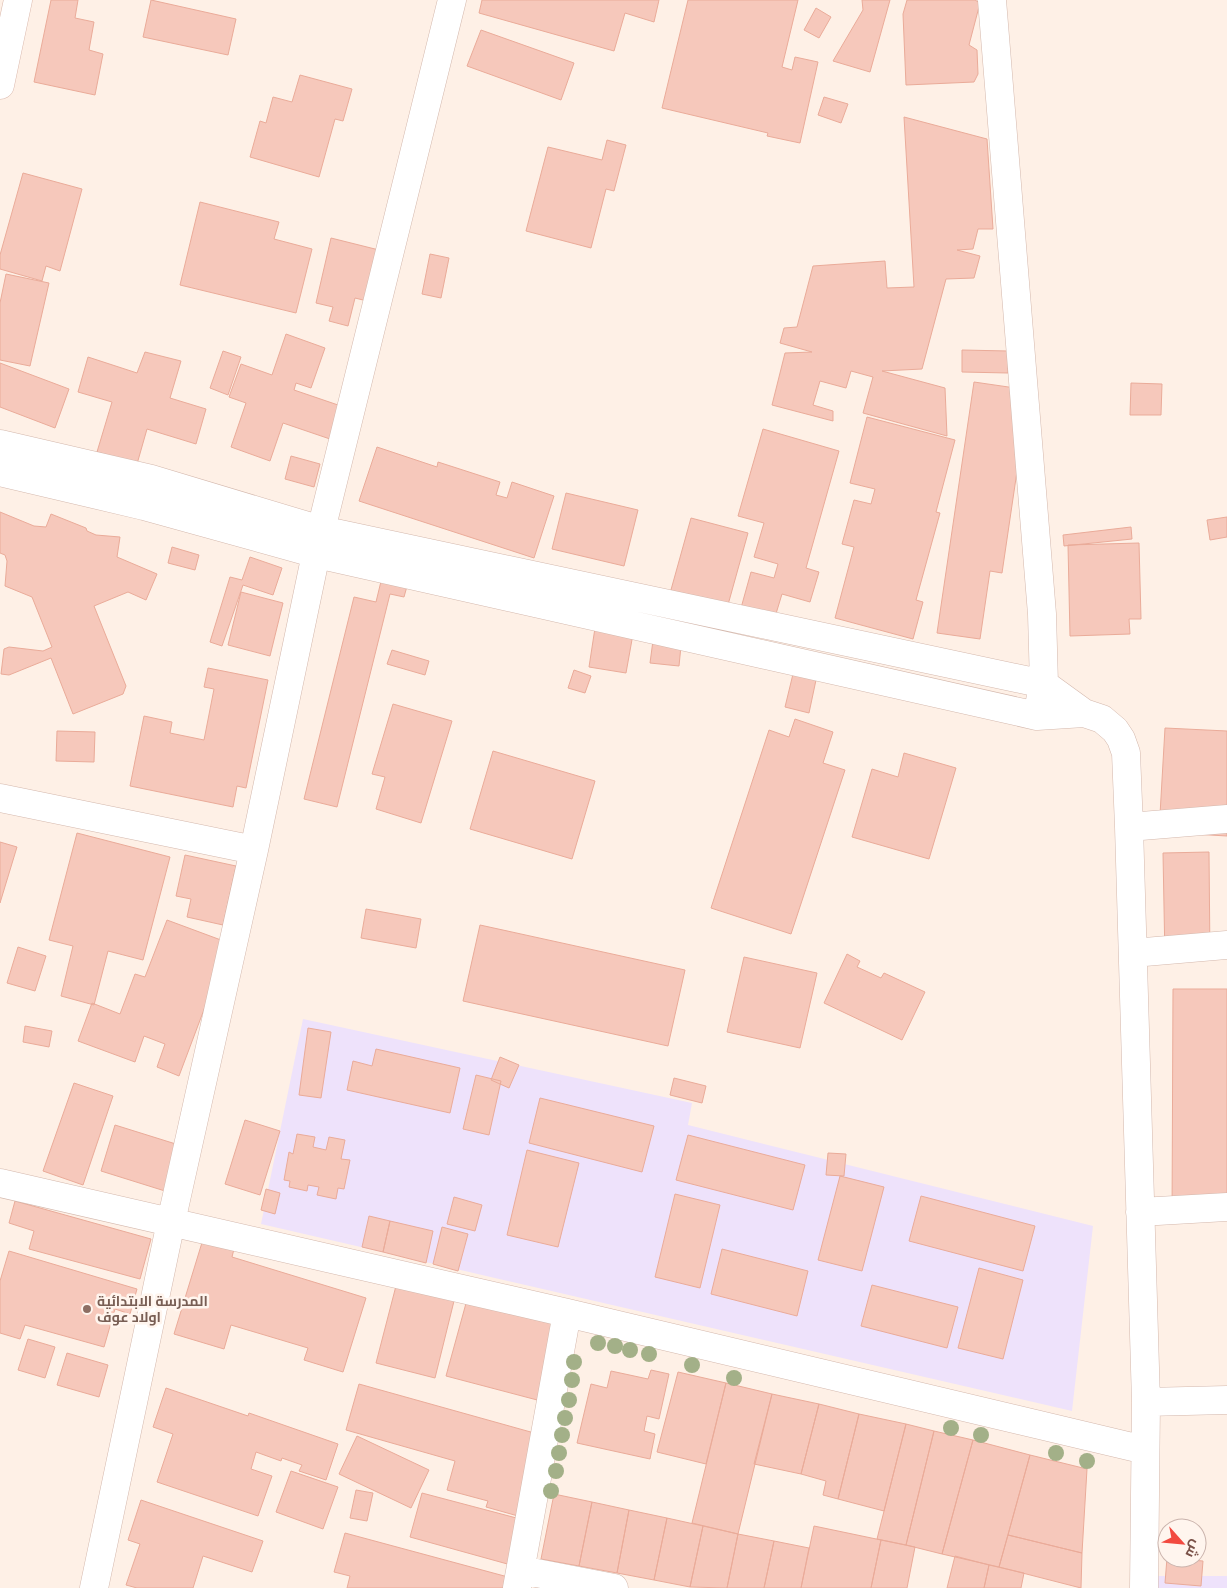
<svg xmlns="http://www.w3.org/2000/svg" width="1227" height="1588" viewBox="0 0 1227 1588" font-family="Raleway,Cairo,sans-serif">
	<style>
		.education { fill: #eee2fb }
		.building { fill: #f6c8bb; stroke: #eaab99 }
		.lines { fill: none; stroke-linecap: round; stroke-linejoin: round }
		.street-casing { stroke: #d4b8ad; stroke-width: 29 }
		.secondary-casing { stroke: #dab8ac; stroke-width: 29 }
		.street { stroke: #fff; stroke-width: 28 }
		.secondary { stroke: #fff; stroke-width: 28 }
		.tree { fill: #a3b088 }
		.education-dot { fill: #8d6e63; stroke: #fff5ee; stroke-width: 2 }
		.labels { text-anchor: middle; stroke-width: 5; stroke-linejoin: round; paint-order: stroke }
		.education-label { font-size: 14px; font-weight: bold; fill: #785e54; stroke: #fff5ee; text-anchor: start }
	</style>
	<rect width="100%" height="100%" fill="#fef0e6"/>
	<path class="education" d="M303,1019L692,1103L688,1125L1093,1226L1072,1411L261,1224Z
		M1150,1576H1227V1588H1151Z"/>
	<path class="building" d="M51,0H78L75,18L94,22L89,50L103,54L95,95L34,82Z
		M151,0L236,19L228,55L143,37Z
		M482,0H659L654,22L625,13L614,51L479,13Z
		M688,0H798L782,67L792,70L795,57L818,62L800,143L767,136L768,133L662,108Z
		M862,0H890L870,72L833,61L863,10Z
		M907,0H975L980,3L969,45L977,50L978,74L974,82L906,85L903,14Z
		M816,8L831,17L819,38L804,30Z
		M481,30L574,63L561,100L467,66Z
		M300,75L352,89L343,121L335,119L319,177L250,157L260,121L266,123L273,97L292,102Z
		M824,97L848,104L841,123L818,115Z
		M904,117L987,139L993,229H978L973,249L957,250L980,256L974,278L946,279L922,369L882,371L945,388L947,436L863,413L873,377L851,371L846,388L820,381L813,405L833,411V421L772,405L785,353L812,352L780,343L784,328L797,327L813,266L885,261L887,288L914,287Z
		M607,140L626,145L614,191L606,189L591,248L526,231L548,147L602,160Z
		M23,173L82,189L60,271L46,266L42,281L0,269V255Z
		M200,202L279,222L274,239L312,249L296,313L180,285Z
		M331,238L383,251L371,302L355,298L348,326L329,321L333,307L316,303Z
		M430,254L449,258L441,298L422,294Z
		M6,274L49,283L30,366L0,360V303Z
		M286,334L325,348L311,388L296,383L294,390L341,406L330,439L283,423L270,461L231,447L246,403L229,397L241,364L272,375Z
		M962,350L1008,351V373L962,372Z
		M223,351L241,357L228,395L210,388Z
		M145,352L181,361L170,398L206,409L196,444L147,429L137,464L97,452L112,402L78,392L88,357L137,373Z
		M0,363L69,389L55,428L0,407Z
		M974,382L1029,390L1002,573L990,571L980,639L937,633Z
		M1131,383L1162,384L1161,415H1130Z
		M867,417L955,440L936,512L940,513L916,600L923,602L913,639L835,618L854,547L842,544L854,500L871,504L875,489L850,483Z
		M763,429L839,451L806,568L819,572L810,602L782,594L775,617L741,608L751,572L774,578L778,564L754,557L764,523L738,516Z
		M377,447L437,467L438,462L500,482L496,495L507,498L512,482L554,496L534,558L359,501Z
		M291,456L320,464L314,487L285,479Z
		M566,493L638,510L624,566L552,549Z
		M0,512L34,526L46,527L51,514L86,528L87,531L96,535L120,537L117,557L157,574L146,600L128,592L94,606L126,686L123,694L73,714L51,658L9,675L1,674L4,649L9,647L43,651L52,647L32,597L5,586L7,561L5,555L0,553Z
		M1227,517V537L1210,540L1207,520Z
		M691,518L748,533L726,612L669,597Z
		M1131,527L1132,539L1064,546L1063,535Z
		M1139,543L1141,619H1129L1130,634L1070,636L1068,545Z
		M172,547L199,555L195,570L168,563Z
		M250,557L282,568L273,595L243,585L222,646L210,642L230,577L242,580Z
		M383,573L409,579L404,597L390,594L337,807L304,799L354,597L376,602Z
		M241,592L283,603L270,656L228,645Z
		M595,628L633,634L626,673L589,667Z
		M654,633L682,636L679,666L650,663Z
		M392,650L429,661L425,675L387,664Z
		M208,668L268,680L246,788L237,786L233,807L130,786L144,716L172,722L170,733L204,740L214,689L204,687Z
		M574,670L591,676L585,693L568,688Z
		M793,674L816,680L809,713L785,707Z
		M393,704L452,721L421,823L376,809L385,777L372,774Z
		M795,719L833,732L823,763L845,770L791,934L711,908L769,730L789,737Z
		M1165,728L1227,731V836L1159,832Z
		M57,731L95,732L94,762L56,761Z
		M493,751L595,781L572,859L470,829Z
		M904,753L956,768L929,859L852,837L872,769L898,777Z
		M77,833L170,857L143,960L108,951L94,1005L61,996L73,946L49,940Z
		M0,842L17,847L0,903Z
		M1209,852L1210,960H1165L1163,853Z
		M185,855L236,866L223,925L187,917L191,899L176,896Z
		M366,909L421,919L416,948L361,938Z
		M167,920L229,943L179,1076L157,1067L165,1044L144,1036L135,1062L78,1041L92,1003L120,1014L135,974L145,977Z
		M480,925L685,970L668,1046L463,1001Z
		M18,947L46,956L35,991L7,983Z
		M847,954L860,961L857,967L881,978L884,973L925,992L902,1040L824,1003Z
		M744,957L817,973L800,1048L727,1032Z
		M1173,989H1227V1220H1172Z
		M25,1026L52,1031L49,1047L23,1042Z
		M308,1028L331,1032L321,1098L299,1095Z
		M376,1049L460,1068L450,1113L347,1090L353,1061L372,1066Z
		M500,1057L519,1065L509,1088L491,1080Z
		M476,1075L501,1081L489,1135L463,1129Z
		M674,1078L706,1086L702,1103L670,1095Z
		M74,1083L113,1096L83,1185L43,1171Z
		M540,1098L654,1126L642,1172L529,1143Z
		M245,1120L280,1131L260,1195L225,1184Z
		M115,1125L179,1145L165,1191L101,1171Z
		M297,1134L315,1137L313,1147L326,1150L329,1137L345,1140L341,1159L350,1160L344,1189L338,1188L336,1199L317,1195L319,1187L308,1185L307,1191L289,1187L290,1181L284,1180L289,1152L293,1154Z
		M688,1135L805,1165L793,1210L676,1180Z
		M527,1150L579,1163L558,1247L507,1235Z
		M828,1153L846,1154L844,1176L826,1175Z
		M840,1176L884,1187L862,1271L818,1260Z
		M266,1189L280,1193L275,1214L261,1210Z
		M675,1194L720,1205L700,1288L655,1277Z
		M921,1196L1035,1226L1023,1271L909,1241Z
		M454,1197L482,1205L475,1231L447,1224Z
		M15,1201L151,1239L140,1279L29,1249L34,1231L9,1223Z
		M369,1216L390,1221L383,1252L362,1247Z
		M390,1221L433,1231L426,1263L383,1252Z
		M442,1227L468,1234L458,1271L433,1264Z
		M204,1236L235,1245L232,1257L366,1298L343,1372L304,1360L308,1348L231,1325L224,1349L174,1334Z
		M722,1249L808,1271L797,1316L711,1294Z
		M9,1251L137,1289L130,1314L115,1309L104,1347L25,1325L20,1339L0,1333V1281Z
		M979,1268L1023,1280L1003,1359L958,1348Z
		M397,1282L454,1301L435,1378L376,1363Z
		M872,1285L958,1307L947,1348L861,1326Z
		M468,1296L562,1321L541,1401L446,1376Z
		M28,1339L55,1347L45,1378L18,1370Z
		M67,1353L108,1365L99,1397L57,1385Z
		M651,1370L669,1374L659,1419L647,1416L644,1431L655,1434L650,1459L577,1443L591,1384L607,1388L611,1371L648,1379Z
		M678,1372L726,1383L706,1464L657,1452Z
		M726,1383L772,1394L738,1534L692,1523Z
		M359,1384L545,1436L518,1516L486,1507L488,1501L447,1490L455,1461L346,1430Z
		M166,1388L248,1416L249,1413L338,1444L326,1480L299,1471L302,1465L282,1458L281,1461L256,1452L251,1469L272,1476L258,1516L157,1482L173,1434L153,1427Z
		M772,1394L819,1404L801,1474L754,1464Z
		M819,1404L859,1414L838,1499L823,1495L826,1481L801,1474Z
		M859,1414L906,1424L884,1511L838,1499Z
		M906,1424L934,1431L906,1545L877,1539Z
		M934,1431L973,1440L942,1554L906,1545Z
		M357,1436L429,1470L411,1508L339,1474Z
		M973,1440L1030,1455L999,1567L942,1554Z
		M1030,1455L1087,1469L1082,1553L1008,1535Z
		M291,1471L338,1487L323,1529L276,1512Z
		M356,1490L373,1493L367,1521L350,1518Z
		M422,1493L524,1520L511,1565L410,1537Z
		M554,1494L592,1502L579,1566L541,1559Z
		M141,1500L263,1541L252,1572L203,1556L193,1588H137L126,1585L140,1544L128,1540Z
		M592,1502L629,1510L617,1573L579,1566Z
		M629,1510L667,1518L654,1580L617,1573Z
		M667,1518L703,1526L690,1587L654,1580Z
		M703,1526L738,1534L727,1588L690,1587Z
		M814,1526L881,1540L871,1588H801Z
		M345,1533L508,1577L505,1588H347L350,1576L334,1572Z
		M738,1534L774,1541L764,1588H727Z
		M1008,1535L1082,1553L1081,1588L999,1567Z
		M881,1540L915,1547L907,1588H871Z
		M774,1541L809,1548L801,1588H764Z
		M955,1556L989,1565L984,1588H947Z
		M1167,1558L1203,1561L1201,1586L1165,1583Z
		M989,1565L1024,1573L1021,1588H984Z"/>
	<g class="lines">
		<g class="street-casing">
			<path id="street" d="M992,0L1042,614L1044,684L1040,701
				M0,444L151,479L321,530L1044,684L1084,713L1102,719L1115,730L1121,739L1126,753L1129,827L1146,1402L1144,1588
				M0,472L144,506L317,554L1037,716L1084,713
				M0,798L254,850
				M1129,827L1227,819
				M1133,953L1227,945
				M0,1183L567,1313L1145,1450
				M1140,1212L1227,1207
				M1146,1402L1227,1400
				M521,1570L614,1588
				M94,1588L171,1222L254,850L321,530L452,0
				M517,1588L567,1313"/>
		</g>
		<g class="secondary-casing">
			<path id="secondary" d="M0,85L18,0"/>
		</g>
		<use href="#street" class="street"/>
		<use href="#secondary" class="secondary"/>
	</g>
	<g class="tree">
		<circle cx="598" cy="1343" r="8"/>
		<circle cx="615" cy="1346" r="8"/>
		<circle cx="630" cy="1350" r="8"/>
		<circle cx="649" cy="1354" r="8"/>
		<circle cx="574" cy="1362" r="8"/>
		<circle cx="692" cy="1365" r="8"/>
		<circle cx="734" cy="1378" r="8"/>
		<circle cx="572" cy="1380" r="8"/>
		<circle cx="569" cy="1400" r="8"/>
		<circle cx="565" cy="1418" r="8"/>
		<circle cx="951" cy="1428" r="8"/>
		<circle cx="562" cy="1435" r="8"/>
		<circle cx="981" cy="1435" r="8"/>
		<circle cx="559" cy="1453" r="8"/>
		<circle cx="1056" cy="1453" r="8"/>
		<circle cx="1087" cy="1461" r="8"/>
		<circle cx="556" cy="1471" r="8"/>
		<circle cx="551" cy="1491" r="8"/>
	</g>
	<circle class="education-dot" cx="87" cy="1309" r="5"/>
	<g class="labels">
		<g class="education-label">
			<text x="97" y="1306">المدرسة الابتدائية<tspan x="97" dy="16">اولاد عوف</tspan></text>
		</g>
	</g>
	<g transform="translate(1182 1543) rotate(117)"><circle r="24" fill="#fff5ee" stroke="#cab3ac"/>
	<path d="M0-4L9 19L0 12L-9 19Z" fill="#f24a40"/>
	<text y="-8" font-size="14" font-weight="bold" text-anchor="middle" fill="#7a5148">ش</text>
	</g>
</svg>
